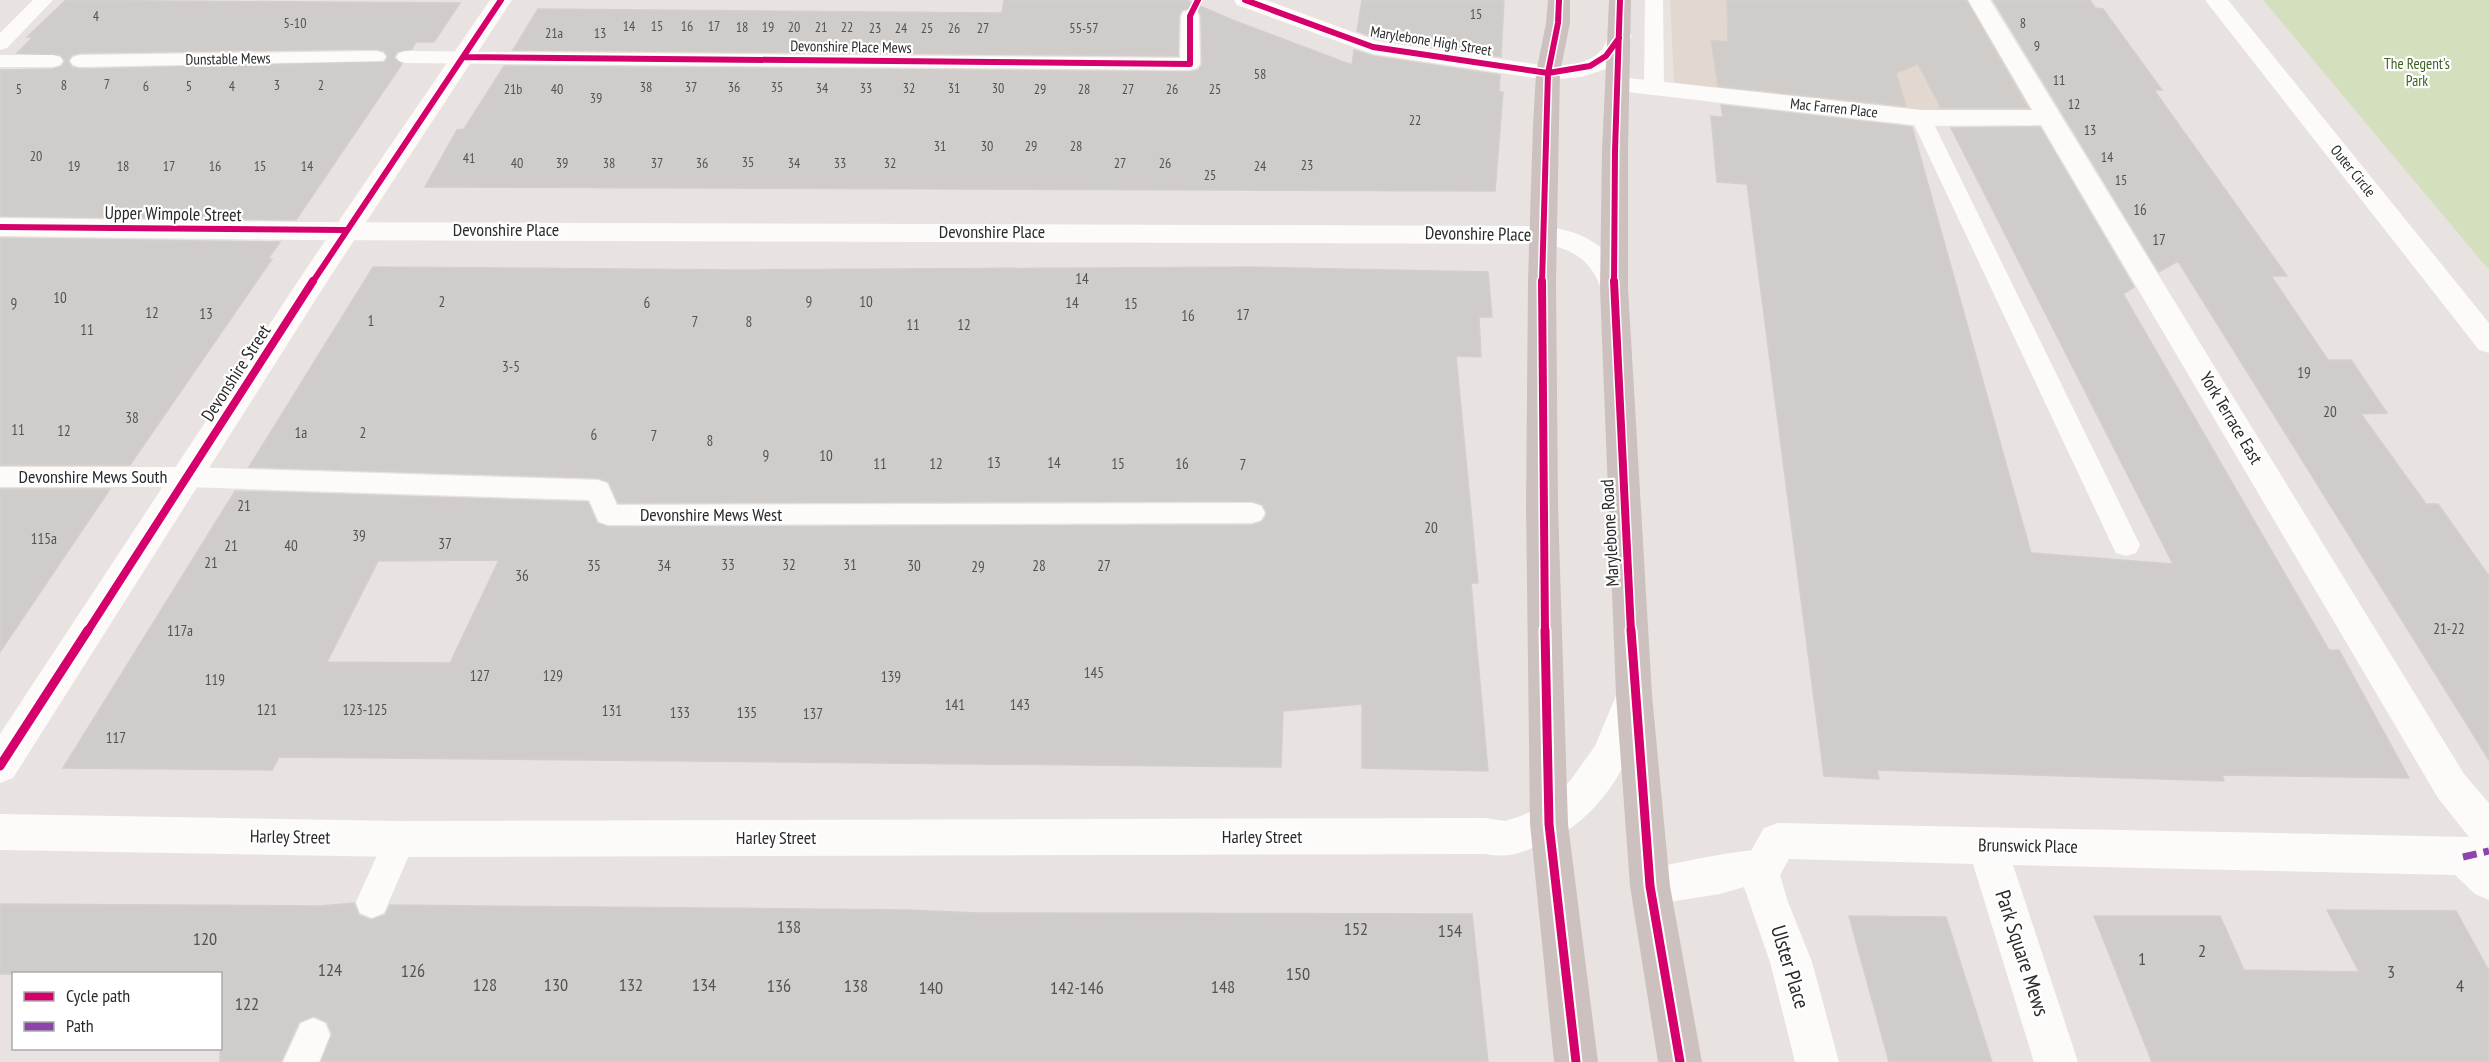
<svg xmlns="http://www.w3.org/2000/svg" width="2489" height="1062" viewBox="0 0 2489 1062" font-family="'PT Sans Narrow',sans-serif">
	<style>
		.education { fill: #e2d8d0 }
		.green { fill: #d4dfbd }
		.building { fill: #cfccca; stroke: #d3cfcd; stroke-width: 1.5; fill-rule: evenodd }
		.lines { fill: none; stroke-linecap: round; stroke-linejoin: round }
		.lane { fill: #fcfbfa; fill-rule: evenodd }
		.street { fill: #fcfbfa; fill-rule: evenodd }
		.secondary { fill: #fcfbfa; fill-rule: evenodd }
		.highway { fill: #cdc1bf; fill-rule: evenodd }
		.quiet { stroke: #8e44ad; stroke-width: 7; stroke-dasharray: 14 7; stroke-linecap: butt }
		.cycleway-far2-casing { stroke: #fff; stroke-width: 9 }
		.cycleway-far1-casing { stroke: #fff; stroke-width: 11 }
		.cycleway-casing { stroke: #fff; stroke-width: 13 }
		.cycleway-far2 { stroke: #d6006c; stroke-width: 6 }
		.cycleway-far1 { stroke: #d6006c; stroke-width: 8 }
		.cycleway { stroke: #d6006c; stroke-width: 9 }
		.labels { text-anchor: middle; stroke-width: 4.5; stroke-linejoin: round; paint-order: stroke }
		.far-number-label { font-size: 14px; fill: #545353 }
		.far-street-label { font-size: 15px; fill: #2a2a2a; stroke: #fff }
		.far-park-label { font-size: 15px; fill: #3e6022; stroke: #fff }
		.number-label { font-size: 15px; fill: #545353 }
		.street-label { font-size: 18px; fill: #2a2a2a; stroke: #fff }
		.near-number-label { font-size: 18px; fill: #545353 }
		.near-street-label { font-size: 21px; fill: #2a2a2a; stroke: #fff }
	</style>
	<rect width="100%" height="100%" fill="#e8e3e1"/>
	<path class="education" d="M1670,0H1972L2035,110L2028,114L1925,113L1701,89L1674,82Z"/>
	<path class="green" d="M2263,0H2489V270Z"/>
	<path class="building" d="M66,0L163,1L460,3L434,42H416L412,49L397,52L394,58L402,64L296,220L0,216V70L53,69L62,66L65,61L61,55L17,53L33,37H27ZM376,49L384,51L388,56L385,62L80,69L72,67L68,61L72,55L80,53Z
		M1004,0H1186L1235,21L1352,65L1354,50L1373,56L1500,75L1499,92H1503L1495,191L425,187L457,130L464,129L504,66L1190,72L1198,70L1202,65L1201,16L1198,10L1191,8L1182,10L1179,15L1178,56L513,50L538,9L1002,13Z
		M1362,0H1504L1501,57L1378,39L1357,31Z
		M1727,0H1966L2028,108H1941L1918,64L1896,73L1906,106L1718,86L1711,40L1728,42Z
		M1993,0H2090L2095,8L2103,9L2162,90H2154L2287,276H2271L2328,360H2351L2387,413L2361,414L2426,504H2438L2489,576V760L2178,261L2159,272Z
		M1721,105L1912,127L2031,553L2173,564L1951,128L2040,127L2134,287L2123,294L2329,650H2339L2409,778L2222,775L2224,781L1877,770L1879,779L1824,776L1747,184L1717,182L1711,116L1723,117Z
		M0,238L280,242L268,259H272L130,465H0Z
		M373,267L740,270L1252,267L1488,272L1492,317H1479L1481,357L1456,356L1478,583H1471L1488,771L1362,768V704L1283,711L1281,767L279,757L272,770L63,768L235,491L588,502L597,523L608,527L1252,525L1262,522L1267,514L1263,505L1252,501L618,503L609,482L598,478L249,467ZM499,560L450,663L327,662L378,561Z
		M0,489H110L0,652Z
		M354,903L359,915L371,920L385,915L390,905L907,910L978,913L1472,914L1488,1062H321L332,1034L327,1022L314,1016L299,1022L281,1062H220V974H0V904L320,906Z
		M2327,910L2456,911L2489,971V1062H2152L2094,916H2220L2244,970L2359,972Z
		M1849,916L1946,917L1992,1062H1889Z"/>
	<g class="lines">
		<path class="lane" d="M33,0H53L7,48L0,50V33Z
			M1645,0H1663L1664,88L1661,92H1647L1644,88Z
			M1190,10L1197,12L1199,16L1200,64L1197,68L1190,70L406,63L399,61L396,57L399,53L406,51L1180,58L1181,16L1183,12Z
			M376,51L383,53L386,57L383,61L80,67L73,65L70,61L73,57L80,55Z
			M0,55H53L60,57L63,61L60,65L53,67H0Z
			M1921,112L1928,114L1931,118L2140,545L2136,553L2126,556L2116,553L2112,545L1911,118L1914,114Z
			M0,467H186L598,480L607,483L617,505L1252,503L1261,506L1265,513L1261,520L1252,523L608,525L599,522L589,500L186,487H0Z
			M400,824L411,829L416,839L384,913L372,918L360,913L356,902L389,829Z
			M313,1018L325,1023L330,1035L319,1062H283L301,1023Z"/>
		<path class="street" d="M490,0H512L328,280L13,778L0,783V734L308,266Z
			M1968,0H1990L2464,774L2489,803V900L2475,894L2455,875L2013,865L2078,1062H2034L1973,864L1789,859L1780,875L1788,902L1812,962L1839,1062H1795L1770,962L1744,887L1720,894L1650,905L1636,899L1630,886L1636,873C1648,868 1744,849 1751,851L1764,828L1778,823L2469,837L2438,798L2041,125L1921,126L1619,91L1610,89L1607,84L1610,79L1619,77L1921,110H2032Z
			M2205,0H2228L2489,323V353L2479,350Z"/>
		<path class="secondary" d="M1234,0H1266L1377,41L1548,66C1566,65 1591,65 1603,48C1606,43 1608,36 1612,31L1620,29L1628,31L1632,36L1619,59L1606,69L1582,77L1548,80L1373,54L1237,5Z
			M0,218L302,222L1543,226C1587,232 1611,246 1628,288L1624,295L1614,298L1604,295C1600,288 1598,279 1593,272C1582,254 1563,247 1543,244L302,240L0,236Z
			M1633,681L1646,686L1651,697C1632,760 1603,820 1538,846C1517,854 1509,858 1485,854L400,857L0,850V814L400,821L1485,818L1505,821L1518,817L1537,809L1570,781L1595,746L1620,686Z"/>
		<path class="highway" d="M1548,0H1570V23L1560,73L1556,281L1558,506L1568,824L1598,1062H1554L1530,824L1526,506L1528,281L1533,125L1536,73L1546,23Z
			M1609,0H1631L1628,151V288L1652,695L1670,886L1702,1062H1658L1630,886L1616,695L1600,288L1602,151Z"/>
		<path class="quiet" d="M2463,857L2489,851"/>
		<g class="cycleway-far2-casing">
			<path id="cycleway-far2" d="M1245,0L1373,47L1548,73L1590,66L1606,56L1619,38
				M464,57L1190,64V16L1198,0
				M0,227L346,230
				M312,283L501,0
				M1542,283L1548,73L1558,23L1559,0
				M1614,283L1615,151L1620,0"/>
		</g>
		<g class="cycleway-far1-casing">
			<path id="cycleway-far1" d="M1542,281L1545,632
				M1614,281L1631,632
				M87,632L313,281"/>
		</g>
		<g class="cycleway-casing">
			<path id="cycleway" d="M1545,630L1549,824L1576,1062
				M1631,630L1650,886L1680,1062
				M0,766L88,630"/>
		</g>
		<use href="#cycleway-far2" class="cycleway-far2"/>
		<use href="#cycleway-far1" class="cycleway-far1"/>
		<use href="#cycleway" class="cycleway"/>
	</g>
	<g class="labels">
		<g class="far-number-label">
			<text x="1476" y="19">15</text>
			<text x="96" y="21">4</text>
			<text x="295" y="28">5-10</text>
			<text x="2023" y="28">8</text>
			<text x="629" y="31">14</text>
			<text x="657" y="31">15</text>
			<text x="687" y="31">16</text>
			<text x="714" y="31">17</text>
			<text x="742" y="32">18</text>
			<text x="768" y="32">19</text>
			<text x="794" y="32">20</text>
			<text x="821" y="32">21</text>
			<text x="847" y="32">22</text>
			<text x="875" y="33">23</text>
			<text x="901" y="33">24</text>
			<text x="927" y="33">25</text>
			<text x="954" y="33">26</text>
			<text x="983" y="33">27</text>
			<text x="1084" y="33">55-57</text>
			<text x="554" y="38">21a</text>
			<text x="600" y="38">13</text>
			<text x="2037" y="51">9</text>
			<text x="1260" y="79">58</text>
			<text x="2059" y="85">11</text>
			<text x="107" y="89">7</text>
			<text x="64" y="90">8</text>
			<text x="277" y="90">3</text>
			<text x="321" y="90">2</text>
			<text x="146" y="91">6</text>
			<text x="189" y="91">5</text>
			<text x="232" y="91">4</text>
			<text x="646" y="92">38</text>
			<text x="691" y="92">37</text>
			<text x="734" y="92">36</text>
			<text x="777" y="92">35</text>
			<text x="822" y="93">34</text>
			<text x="866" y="93">33</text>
			<text x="909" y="93">32</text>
			<text x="954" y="93">31</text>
			<text x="998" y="93">30</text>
			<text x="19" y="94">5</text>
			<text x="513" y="94">21b</text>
			<text x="557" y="94">40</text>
			<text x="1040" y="94">29</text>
			<text x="1084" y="94">28</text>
			<text x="1128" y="94">27</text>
			<text x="1172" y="94">26</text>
			<text x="1215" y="94">25</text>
			<text x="596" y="103">39</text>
			<text x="2074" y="109">12</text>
			<text x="1415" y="125">22</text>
			<text x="2090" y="135">13</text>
			<text x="940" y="151">31</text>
			<text x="987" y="151">30</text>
			<text x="1031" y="151">29</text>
			<text x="1076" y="151">28</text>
			<text x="36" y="161">20</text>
			<text x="2107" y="162">14</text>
			<text x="469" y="163">41</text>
			<text x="748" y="167">35</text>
			<text x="517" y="168">40</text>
			<text x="562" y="168">39</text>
			<text x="609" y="168">38</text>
			<text x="657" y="168">37</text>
			<text x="702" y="168">36</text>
			<text x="794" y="168">34</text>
			<text x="840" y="168">33</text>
			<text x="890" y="168">32</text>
			<text x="1120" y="168">27</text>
			<text x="1165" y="168">26</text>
			<text x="1307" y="170">23</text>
			<text x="74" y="171">19</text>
			<text x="123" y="171">18</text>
			<text x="169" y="171">17</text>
			<text x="215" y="171">16</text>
			<text x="260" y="171">15</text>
			<text x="307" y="171">14</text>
			<text x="1260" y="171">24</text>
			<text x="1210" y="180">25</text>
			<text x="2121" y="185">15</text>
		</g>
		<g class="far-street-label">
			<text transform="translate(1431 41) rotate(9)" y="5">Marylebone High Street</text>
			<text transform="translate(851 47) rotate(1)" y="5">Devonshire Place Mews</text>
			<text transform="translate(228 59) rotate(-1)" y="5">Dunstable Mews</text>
			<text transform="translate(1834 108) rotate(6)" y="5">Mac Farren Place</text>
			<text transform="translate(2353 171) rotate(51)" y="5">Outer Circle</text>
		</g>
		<g class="far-park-label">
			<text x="2417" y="69">The Regent's<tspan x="2417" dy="17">Park</tspan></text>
		</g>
		<g class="number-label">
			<text x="2140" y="215">16</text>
			<text x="2159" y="245">17</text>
			<text x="1082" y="284">14</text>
			<text x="60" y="303">10</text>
			<text x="442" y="307">2</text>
			<text x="809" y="307">9</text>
			<text x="866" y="307">10</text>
			<text x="647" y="308">6</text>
			<text x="1072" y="308">14</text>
			<text x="14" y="309">9</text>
			<text x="1131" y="309">15</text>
			<text x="152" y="318">12</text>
			<text x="206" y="319">13</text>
			<text x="1243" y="320">17</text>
			<text x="1188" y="321">16</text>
			<text x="371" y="326">1</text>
			<text x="695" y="327">7</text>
			<text x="749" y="327">8</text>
			<text x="913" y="330">11</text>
			<text x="964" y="330">12</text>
			<text x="87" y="335">11</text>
			<text x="511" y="372">3-5</text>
			<text x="2304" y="378">19</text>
			<text x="2330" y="417">20</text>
			<text x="132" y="423">38</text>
			<text x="18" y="435">11</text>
			<text x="64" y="436">12</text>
			<text x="301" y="438">1a</text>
			<text x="363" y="438">2</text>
			<text x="594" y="440">6</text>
			<text x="654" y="441">7</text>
			<text x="710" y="446">8</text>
			<text x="766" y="461">9</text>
			<text x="826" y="461">10</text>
			<text x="994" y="468">13</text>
			<text x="1054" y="468">14</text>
			<text x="880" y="469">11</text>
			<text x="936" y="469">12</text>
			<text x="1118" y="469">15</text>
			<text x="1182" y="469">16</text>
			<text x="1243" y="470">7</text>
			<text x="244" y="511">21</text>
			<text x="1431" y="533">20</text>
			<text x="359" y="541">39</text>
			<text x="44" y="544">115a</text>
			<text x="445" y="549">37</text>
			<text x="231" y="551">21</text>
			<text x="291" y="551">40</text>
			<text x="211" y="568">21</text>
			<text x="728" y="570">33</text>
			<text x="789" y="570">32</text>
			<text x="850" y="570">31</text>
			<text x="594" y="571">35</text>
			<text x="664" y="571">34</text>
			<text x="914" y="571">30</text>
			<text x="1039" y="571">28</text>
			<text x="1104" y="571">27</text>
			<text x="978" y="572">29</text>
			<text x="522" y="581">36</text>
			<text x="2449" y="634">21-22</text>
			<text x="180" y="636">117a</text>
			<text x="1094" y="678">145</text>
			<text x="480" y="681">127</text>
			<text x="553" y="681">129</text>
			<text x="891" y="682">139</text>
			<text x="215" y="685">119</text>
			<text x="955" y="710">141</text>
			<text x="1020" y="710">143</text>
			<text x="267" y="715">121</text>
			<text x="365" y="715">123-125</text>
			<text x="612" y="716">131</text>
			<text x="680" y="718">133</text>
			<text x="747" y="718">135</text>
			<text x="813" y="719">137</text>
			<text x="116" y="743">117</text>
		</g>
		<g class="street-label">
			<text transform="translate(173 214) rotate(1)" y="6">Upper Wimpole Street</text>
			<text x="506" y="236">Devonshire Place</text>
			<text x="992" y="238">Devonshire Place</text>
			<text transform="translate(1478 234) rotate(1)" y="6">Devonshire Place</text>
			<text transform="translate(236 373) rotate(-57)" y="6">Devonshire Street</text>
			<text transform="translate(2231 418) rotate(59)" y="6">York Terrace East</text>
			<text x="93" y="483">Devonshire Mews South</text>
			<text x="711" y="521">Devonshire Mews West</text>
			<text transform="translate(1610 533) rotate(-93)" y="6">Marylebone Road</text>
			<text transform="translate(290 837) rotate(1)" y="6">Harley Street</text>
			<text x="1262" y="843">Harley Street</text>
			<text x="776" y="844">Harley Street</text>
			<text transform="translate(2028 846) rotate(1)" y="6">Brunswick Place</text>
		</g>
		<g class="near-number-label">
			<text x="789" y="933">138</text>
			<text x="1356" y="935">152</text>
			<text x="1450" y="937">154</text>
			<text x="205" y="945">120</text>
			<text x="2202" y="957">2</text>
			<text x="2142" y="965">1</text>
			<text x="330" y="976">124</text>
			<text x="413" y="977">126</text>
			<text x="2391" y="978">3</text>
			<text x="1298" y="980">150</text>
			<text x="485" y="991">128</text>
			<text x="556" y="991">130</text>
			<text x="631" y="991">132</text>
			<text x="704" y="991">134</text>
			<text x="779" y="992">136</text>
			<text x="856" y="992">138</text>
			<text x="2460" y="992">4</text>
			<text x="1223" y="993">148</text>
			<text x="931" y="994">140</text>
			<text x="1077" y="994">142-146</text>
			<text x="247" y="1010">122</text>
		</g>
		<g class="near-street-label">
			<text transform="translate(2022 953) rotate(72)" y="7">Park Square Mews</text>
			<text transform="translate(1790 967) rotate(73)" y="7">Ulster Place</text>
		</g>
	</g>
	<rect x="12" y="972" width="210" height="78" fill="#ffffff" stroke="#aaaaaa" stroke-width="1.5"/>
	<rect x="24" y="992" width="30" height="9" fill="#d6006c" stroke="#aaaaaa" stroke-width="1.5"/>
	<text x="66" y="1002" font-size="18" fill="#2a2a2a">Cycle path</text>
	<rect x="24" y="1022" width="30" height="9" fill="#8e44ad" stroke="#aaaaaa" stroke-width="1.5"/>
	<text x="66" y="1032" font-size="18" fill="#2a2a2a">Path</text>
</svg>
